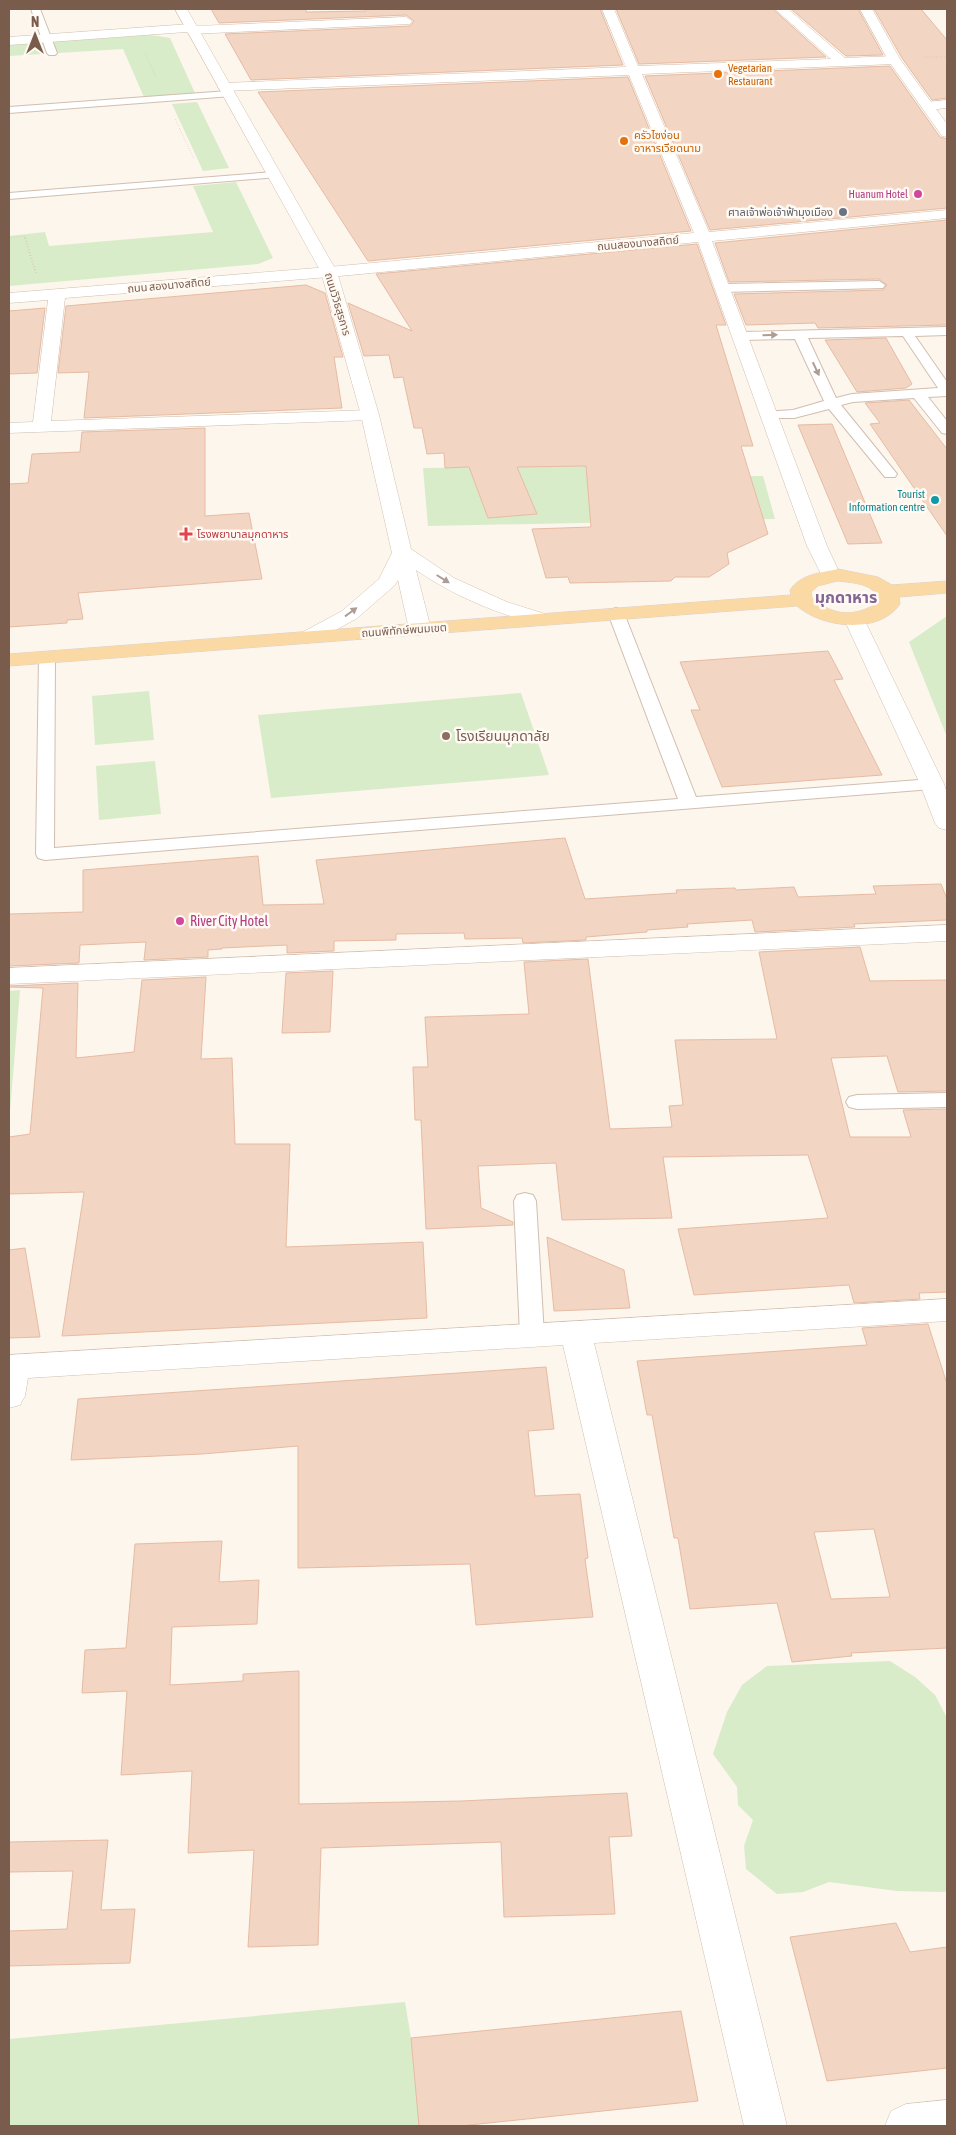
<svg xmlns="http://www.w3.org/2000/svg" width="956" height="2135" viewBox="0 0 956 2135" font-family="'Asap Condensed','Noto Sans Thai',sans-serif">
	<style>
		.green { fill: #d8ecc9 }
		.building { fill: #f3d5c3; stroke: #e6bba3; fill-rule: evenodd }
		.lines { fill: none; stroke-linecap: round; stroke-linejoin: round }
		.service-casing { stroke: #d1beb0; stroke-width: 2 }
		.minor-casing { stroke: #d1beb0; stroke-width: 1 }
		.tertiary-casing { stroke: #d1beb0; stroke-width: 1 }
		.secondary-casing { stroke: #d6c0b0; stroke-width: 1 }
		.primary-casing { stroke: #dad1cd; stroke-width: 1 }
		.path-far1 { stroke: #d9b8a5; stroke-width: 1; stroke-dasharray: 0.5 2; stroke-linecap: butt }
		.path { stroke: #d9b8a5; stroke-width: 2; stroke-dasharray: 0.5 2.5; stroke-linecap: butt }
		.service { fill: #fff; fill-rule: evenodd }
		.minor { fill: #fff; fill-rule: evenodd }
		.tertiary { fill: #fff; fill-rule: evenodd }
		.secondary { fill: #fff; fill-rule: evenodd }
		.primary { fill: #fbd9a5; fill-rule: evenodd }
		.oneway { fill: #af9d94 }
		.food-dot { fill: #e8710a; stroke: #fffaf3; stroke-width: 2 }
		.hotel-dot { fill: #d1479c; stroke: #fffaf3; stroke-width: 2 }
		.worship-dot { fill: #6b7280; stroke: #fffaf3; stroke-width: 2 }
		.culture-dot { fill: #0f9aa8; stroke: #fffaf3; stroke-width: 2 }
		.health-dot { fill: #e0444e; stroke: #fffaf3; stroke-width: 2 }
		.education-dot { fill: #8d6e63; stroke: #fffaf3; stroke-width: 2 }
		.labels { text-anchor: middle; stroke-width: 5; stroke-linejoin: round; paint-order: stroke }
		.far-food-label { font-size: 11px; fill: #c56008; stroke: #fffaf3; text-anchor: start }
		.far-hotel-label { font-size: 11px; fill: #b23c85; stroke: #fffaf3; text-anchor: end }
		.far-worship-label { font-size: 11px; fill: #5b616d; stroke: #fffaf3; text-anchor: end }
		.far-street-label { font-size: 11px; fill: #7a5c4d; stroke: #fffaf3 }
		.far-culture-label { font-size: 11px; fill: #0d838f; stroke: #fffaf3; text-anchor: end }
		.far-health-label { font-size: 11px; fill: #be3a42; stroke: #fffaf3; text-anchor: start }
		.education-label { font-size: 14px; fill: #785e54; stroke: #fffaf3; text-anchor: start }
		.hotel-label { font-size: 14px; fill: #b23c85; stroke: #fffaf3; text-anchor: start }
		.far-district-label { font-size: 16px; font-weight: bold; fill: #846695; stroke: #fffaf3 }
	</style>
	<rect width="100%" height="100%" fill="#fdf6ec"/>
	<path class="green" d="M151,35L170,38L195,93L144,97L123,49L9,56V45Z
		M197,102L229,168L203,171L172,104Z
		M236,182L273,258L258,264L9,286V236L45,232L49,246L213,232L193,186Z
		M586,466L587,477L763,476L775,519L428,526L423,468Z
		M947,616V737L909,642Z
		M149,691L154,740L95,745L92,696Z
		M521,693L549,775L271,798L258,715Z
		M155,761L161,814L99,820L96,766Z
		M20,990L9,1124V991Z
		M890,1661L915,1677L935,1695L946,1716L947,1889L945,1892L897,1891L829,1882L803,1892L777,1894L746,1869L744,1846L753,1820L738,1805L737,1787L713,1754L727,1712L742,1685L767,1666Z
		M405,2002L411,2038L419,2126H9V2039Z"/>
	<path class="building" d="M211,9H306V12L366,11L367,9H600L623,65L251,80L225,34L410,26L414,21L406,15L219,23Z
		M616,9H773L826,57L639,64Z
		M791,9H858L883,55L846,56Z
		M874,9H921L947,40V98L932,100L902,58Z
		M890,66L940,137L947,139V208L710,230L645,76Z
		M628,77L691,231L368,261L258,92Z
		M947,220V325L818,328L815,323L746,325L734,294L883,290L887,285L879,279L729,282L715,243Z
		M697,244L726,325H716L753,446H741L768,534L727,553L729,564L709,577H675L671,581L570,583L568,577L546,578L532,529L591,527L586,466L517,467L537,514L488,518L469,467L445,468L444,453L427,454L422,428H414L403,377L394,378L389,355L364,356L348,303L412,331L376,274Z
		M306,285L325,293L343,357H334L342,408L84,418L89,372L58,373L66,306Z
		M45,308L37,373L9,374V311Z
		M886,338L912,384L906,388L857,392L825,340Z
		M909,400L947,449V536L870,424L880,423L865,403Z
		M832,424L882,543L848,544L798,425Z
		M205,428V516L249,513L262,579L78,593L83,619L67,620V623L9,627V484L28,483L32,454L80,452L82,432Z
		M828,651L843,679L834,680L882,775L722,787L691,710H700L680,662Z
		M565,838L585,899L677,893L676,890L735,888L736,890L794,887L798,897L876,894L873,886L941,884L947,899V920L854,924L855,927L755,932L752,920L687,924L688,927L647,930V932L586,937V940L523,943L522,938L465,939L464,933L396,934V940L334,941V951L287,953V945L222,948V949L208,950V957L144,960L146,942L80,945L79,963L9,966V914L83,912V870L258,856L263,905L324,904L316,860Z
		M860,947L870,981L947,980V1091L898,1092L887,1056L831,1058L850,1137H911L903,1110L947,1109V1292L919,1293L920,1299L854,1303L849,1285L694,1295L678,1229L828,1218L808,1155L663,1157L672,1218L562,1220L556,1163L478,1166L481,1208L513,1222V1225L426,1229L421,1120H415L413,1067H428L425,1017L529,1014L524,962L588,959L610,1129L672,1127L669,1106L683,1105L675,1040L777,1039L759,952Z
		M333,971L330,1032L282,1033L286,973Z
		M206,977L201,1059L232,1058L235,1144H290L286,1247L423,1242L427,1318L62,1336L84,1192L9,1194V1137L30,1134L43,988L9,987V986L78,983L76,1058L134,1052L142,980Z
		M547,1237L624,1270L630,1308L554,1311Z
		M25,1248L40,1337L9,1338V1250Z
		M928,1324L947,1384V1648L851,1653L852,1656L792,1662L777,1603L690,1609L678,1538H674L652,1415H647L637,1361L867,1345L862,1328ZM874,1529L890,1597L831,1599L814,1532Z
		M546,1367L554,1429L528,1431L535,1496L580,1494L588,1558L585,1559L593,1617L476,1625L470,1564L298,1568V1446L202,1454L71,1460L78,1399Z
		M222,1541L219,1582L259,1580L257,1624L172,1627L170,1685L243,1681V1674L299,1671V1804L462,1801L627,1793L632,1836L609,1837L615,1914L504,1917L501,1842L321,1848L318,1945L248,1947L254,1850L188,1853L192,1771L121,1775L127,1691L82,1693L85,1650L126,1648L135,1544Z
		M108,1840L101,1910L135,1909L130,1963L9,1966V1931L67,1929L73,1871L9,1872V1842Z
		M896,1923L910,1952L947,1947V2068L827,2081L790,1937Z
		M681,2011L698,2101L460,2126H419L411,2038Z"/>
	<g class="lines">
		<g class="service-casing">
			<path id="service" d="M31,9H40L57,53L55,55H49L47,53Z
				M228,91L233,94L232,96L9,113V107Z
				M274,172L278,173L280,175L278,177L9,199V193Z
				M879,281L885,285L883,288L722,292L716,288L722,284Z
				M947,327V335L915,336L947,382V396L928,397L947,421V434L942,433L914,398L853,402L841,405L897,474L895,477H885L829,409L794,418H764L762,415L764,412L793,410L824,401L795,339L740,340L734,336L740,332ZM903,336L938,388L852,394L836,398L808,338Z
				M616,608L622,610L624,613L696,797L932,779L938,780L941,784L938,788L932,789L45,860L38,858L36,854L39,657L41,653H53L55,657L54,848L678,799L608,613L610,610Z
				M947,1093V1107L857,1109L849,1107L846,1102L849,1097L857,1095Z
				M525,1193L533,1195L536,1201L544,1335L541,1341L532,1344L523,1341L520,1335L514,1201L517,1195Z"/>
		</g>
		<g class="minor-casing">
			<path id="minor" d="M602,9H614L638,66L831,59L775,9H788L845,58L894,56L900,60L894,64L642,74L709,232L947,210V218L712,241L827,546L841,576L838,580L831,582L824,580L807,546L698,242L329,277L65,298L51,421L370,410L376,411L379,415L376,419L370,420L9,433V423L33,422L48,300L9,303V293L329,267L694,233L629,75L224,91L217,87L224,83L626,67Z
				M406,17L412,21L410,24L191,34L186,32L9,45V37L190,24L195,26Z
				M947,100V108L927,110L920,106L927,102Z
				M854,613L861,615L864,619L944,784L947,793V830L939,828L935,823L920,784L844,619L847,615Z
				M947,925V941L9,984V968Z
				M947,1299V1321L594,1343L787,2126H744L563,1345L28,1378L25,1396L20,1405L9,1408V1355Z
				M947,2100V2126H885L891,2111L906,2104Z"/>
		</g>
		<g class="tertiary-casing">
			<path id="tertiary" d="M860,9H872L900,59L947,124V137L942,136L888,60Z"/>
		</g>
		<g class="secondary-casing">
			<path id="secondary" d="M175,9H187L337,272L379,415L411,549L454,578L507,602L548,615L551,619L548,623L541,625C497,614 454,596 416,570L431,629L427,633L420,635L413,633L409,629L398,580L394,586L356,619L315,641L308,643L301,641L297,637L301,633L342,611L379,579L392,553L361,415L321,272Z"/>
		</g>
		<g class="primary-casing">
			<path id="primary" d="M838,569L878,577L892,585L947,581V593L899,597L900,604C879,635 822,628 797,606L9,666V654L791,595L790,590C801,574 820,573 838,569ZM838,581C853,583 876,583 879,602C856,617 834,617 812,598L811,592L818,586Z"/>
		</g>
		<path class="path-far1" d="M145,53L156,77
			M924,57H947
			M175,119L194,159
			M9,238L25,236L26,239"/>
		<path class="path" d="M9,238H12
			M25,238L36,273"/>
		<use href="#service" class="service"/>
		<use href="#minor" class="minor"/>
		<use href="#tertiary" class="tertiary"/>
		<use href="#secondary" class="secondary"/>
		<use href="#primary" class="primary"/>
	</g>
	<defs><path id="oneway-solid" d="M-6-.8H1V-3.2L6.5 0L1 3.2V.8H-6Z" transform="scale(1.25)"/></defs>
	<g class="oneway">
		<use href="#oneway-solid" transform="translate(770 335) rotate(-1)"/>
		<use href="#oneway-solid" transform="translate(816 369) rotate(65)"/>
		<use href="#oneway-solid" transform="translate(443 579) rotate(32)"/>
		<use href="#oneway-solid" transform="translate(351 612) rotate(-36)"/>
	</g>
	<g class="food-dot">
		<circle cx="718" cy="74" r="5"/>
		<circle cx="624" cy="141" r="5"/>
	</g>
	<g class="hotel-dot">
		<circle cx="918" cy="194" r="5"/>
		<circle cx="180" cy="921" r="5"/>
	</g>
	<circle class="worship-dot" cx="843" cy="212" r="5"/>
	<circle class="culture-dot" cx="935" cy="500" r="5"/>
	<path class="health-dot" d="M183.5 526.5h5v5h5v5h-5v5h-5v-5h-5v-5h5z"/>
	<circle class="education-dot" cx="446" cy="736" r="5"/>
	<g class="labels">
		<g class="far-food-label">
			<text x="728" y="72">Vegetarian<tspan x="728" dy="13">Restaurant</tspan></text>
			<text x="634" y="139">ครัวไซง่อน<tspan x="634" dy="13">อาหารเวียดนาม</tspan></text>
		</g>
		<g class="far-hotel-label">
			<text x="908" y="198">Huanum Hotel</text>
		</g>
		<g class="far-worship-label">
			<text x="833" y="216">ศาลเจ้าพ่อเจ้าฟ้ามุงเมือง</text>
		</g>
		<g class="far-street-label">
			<text transform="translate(638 243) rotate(-5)" y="4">ถนนสองนางสถิตย์</text>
			<text transform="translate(169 285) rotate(-5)" y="4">ถนน สองนางสถิตย์</text>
			<text transform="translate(338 304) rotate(73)" y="4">ถนนวิวิธสุรการ</text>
			<text transform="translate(404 630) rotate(-4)" y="4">ถนนพิทักษ์พนมเขต</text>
		</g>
		<g class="far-culture-label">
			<text x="925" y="498">Tourist<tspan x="925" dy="13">Information centre</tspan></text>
		</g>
		<g class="far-health-label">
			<text x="197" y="538">โรงพยาบาลมุกดาหาร</text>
		</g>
		<g class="education-label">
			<text x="456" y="741">โรงเรียนมุกดาลัย</text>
		</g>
		<g class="hotel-label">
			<text x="190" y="926">River City Hotel</text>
		</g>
		<g class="far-district-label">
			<text x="846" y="603">มุกดาหาร</text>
		</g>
	</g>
	<rect width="956" height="2135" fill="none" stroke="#7a5c4d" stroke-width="20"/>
	<g transform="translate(35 35)" stroke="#fffaf3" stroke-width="4" paint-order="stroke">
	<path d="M0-4L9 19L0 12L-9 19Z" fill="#7a5c4d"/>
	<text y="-8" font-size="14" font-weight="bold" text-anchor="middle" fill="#7a5c4d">N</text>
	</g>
</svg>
